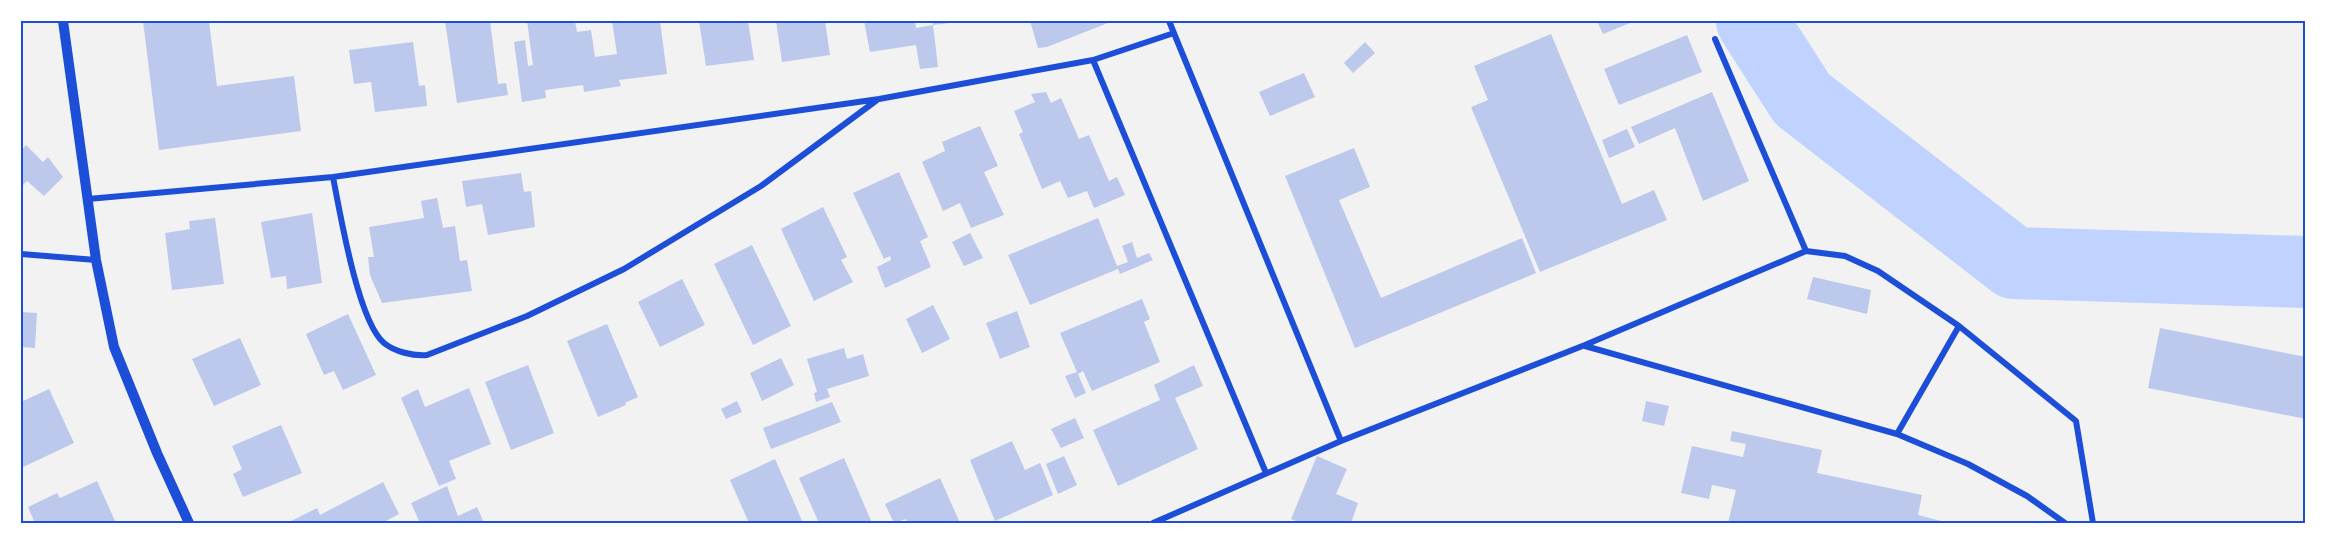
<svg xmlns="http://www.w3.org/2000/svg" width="2327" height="544" viewBox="0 0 2327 544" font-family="Roboto,sans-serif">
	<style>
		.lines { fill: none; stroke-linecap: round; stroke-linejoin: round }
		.river { stroke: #bfd3fe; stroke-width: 72 }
		.building { fill: #bdc9ec }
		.minor { stroke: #1d4ed8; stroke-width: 6 }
		.tertiary { stroke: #1d4ed8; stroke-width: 10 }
		.neatline { fill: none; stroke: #1d4ed8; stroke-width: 2 }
	</style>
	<rect width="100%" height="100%" fill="#f2f2f2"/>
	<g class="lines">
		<path class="river" d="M1752,21L1802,99L2014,263L2306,272"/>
	</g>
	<path class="building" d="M143,21H209L217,86L294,76L301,131L159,150Z
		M445,21H490L498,84L506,83L508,95L457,103Z
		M527,21H575L577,32L591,30L595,57L617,54L612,21H660L667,74L619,80L621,86L584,92L583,85L545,90L546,98L522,102L514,42L525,40L528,66L533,65Z
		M699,21H748L754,60L706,66Z
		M776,21H825L830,55L782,62Z
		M864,21H915L916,28L933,25L938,67L920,69L916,45L870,52Z
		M932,21H958V22L933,25Z
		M1030,21H1113L1047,47L1038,48Z
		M1597,21H1635L1603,34Z
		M1551,34L1622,204L1654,190L1667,220L1540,272L1471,107L1488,100L1474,66Z
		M1687,35L1702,72L1619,105L1604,69Z
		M413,42L419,86L425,85L427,106L375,112L371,82L354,84L349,50Z
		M1365,42L1375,53L1353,73L1344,63Z
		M1304,73L1315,97L1270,116L1259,92Z
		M1046,92L1051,103L1061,98L1079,139L1089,135L1109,181L1117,177L1125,195L1094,208L1087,191L1068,198L1060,181L1042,189L1019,134L1023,132L1014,111L1035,102L1031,94Z
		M1712,92L1749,181L1703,201L1675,128L1639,144L1631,127Z
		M980,126L998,166L984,172L1004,215L971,228L960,203L943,211L922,162L945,151L942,142Z
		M1627,129L1635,147L1609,158L1602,140Z
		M26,145L43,162L48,157L63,177L44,196L27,181L21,187V151Z
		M1354,148L1370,187L1339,200L1381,298L1522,238L1536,273L1355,348L1285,176Z
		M899,172L928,237L920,241L931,267L885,288L877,267L891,260L890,256L884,259L853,193Z
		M521,173L524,192L531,191L535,227L488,235L482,204L466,207L462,181Z
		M437,198L443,228L455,226L460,261L467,260L472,291L382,303L370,275L368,257H374L369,227L424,218L421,201Z
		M823,207L847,257L841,260L853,282L814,301L781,229Z
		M312,213L322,283L287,289L286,276L271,278L261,222Z
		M215,218L224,284L172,290L165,233L190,229L189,221Z
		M1098,218L1117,266L1128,262L1122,246L1132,242L1137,258L1149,253L1153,260L1120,274L1118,269L1030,305L1008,255Z
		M970,233L983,258L964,266L952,242Z
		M752,245L791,326L753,345L714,264Z
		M1813,277L1871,290L1867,314L1807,299Z
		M682,279L705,325L660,347L638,302Z
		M1142,299L1150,319L1144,322L1160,362L1092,391L1083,371L1078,374L1086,393L1075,398L1065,376L1077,372L1060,333Z
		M933,305L950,339L922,353L906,319Z
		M1017,311L1030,347L1000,359L986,323Z
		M21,312L37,313L35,348L21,347Z
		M348,314L376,375L343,390L334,371L324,375L306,334Z
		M607,324L638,397L625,403L626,405L598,417L567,341Z
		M2160,328L2306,357V419L2148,388Z
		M240,338L261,385L214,406L192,359Z
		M844,348L847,359L863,354L869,376L827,389L830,397L816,402L814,393L817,392L807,359Z
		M781,358L794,385L762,401L750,373Z
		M528,365L554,433L511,450L485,382Z
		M1194,365L1203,386L1175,398L1198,449L1118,486L1093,430L1160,400L1154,385Z
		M469,388L491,444L449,461L456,479L439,486L401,398L418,389L425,407Z
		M49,389L74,443L21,468V402Z
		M737,401L742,412L726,419L721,409Z
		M1646,401L1669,406L1664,426L1642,421Z
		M832,402L841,422L771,449L763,428Z
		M1075,418L1084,438L1061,448L1051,429Z
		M281,425L302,473L243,497L233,474L242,469L232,446Z
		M1732,431L1822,450L1817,473L1922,495L1918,515L1949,523H1728L1736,490L1712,485L1709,499L1681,493L1692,446L1743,457L1746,444L1730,441Z
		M1012,441L1025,470L1040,463L1053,495L995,521L970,460Z
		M1064,456L1077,485L1058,494L1046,464Z
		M1317,456L1347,469L1336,494L1358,503L1351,523H1301L1291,519Z
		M844,458L872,523H819L799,478Z
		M775,459L803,523H749L730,480Z
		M940,478L960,523H907L906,519L894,523L885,504Z
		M97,481L116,523H35L28,507L57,493L60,498Z
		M383,482L399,514L382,523H287L317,508L320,515Z
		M447,486L458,516L477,507L484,523H420L411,503Z"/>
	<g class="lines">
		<path class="minor" d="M1169,21L1341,441
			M1093,60L1266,473
			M333,177C340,213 358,321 384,343C395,352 413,356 427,355L527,316L624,269L761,186L877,100
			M88,199L333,177L879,99L1093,60L1174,33
			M1806,251L1845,256L1878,271L1959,326L2076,421L2093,523
			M21,254L96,260
			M1585,346L1897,434L1968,464L2027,496L2065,523
			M1897,434L1959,326
			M1153,523L1341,441L1585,345L1806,251L1715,39"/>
		<path class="tertiary" d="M63,21L96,260L114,347L157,453L189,523"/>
	</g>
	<rect width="2327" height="544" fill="none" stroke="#ffffff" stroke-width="45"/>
	<rect x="22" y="22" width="2282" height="500" class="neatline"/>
</svg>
